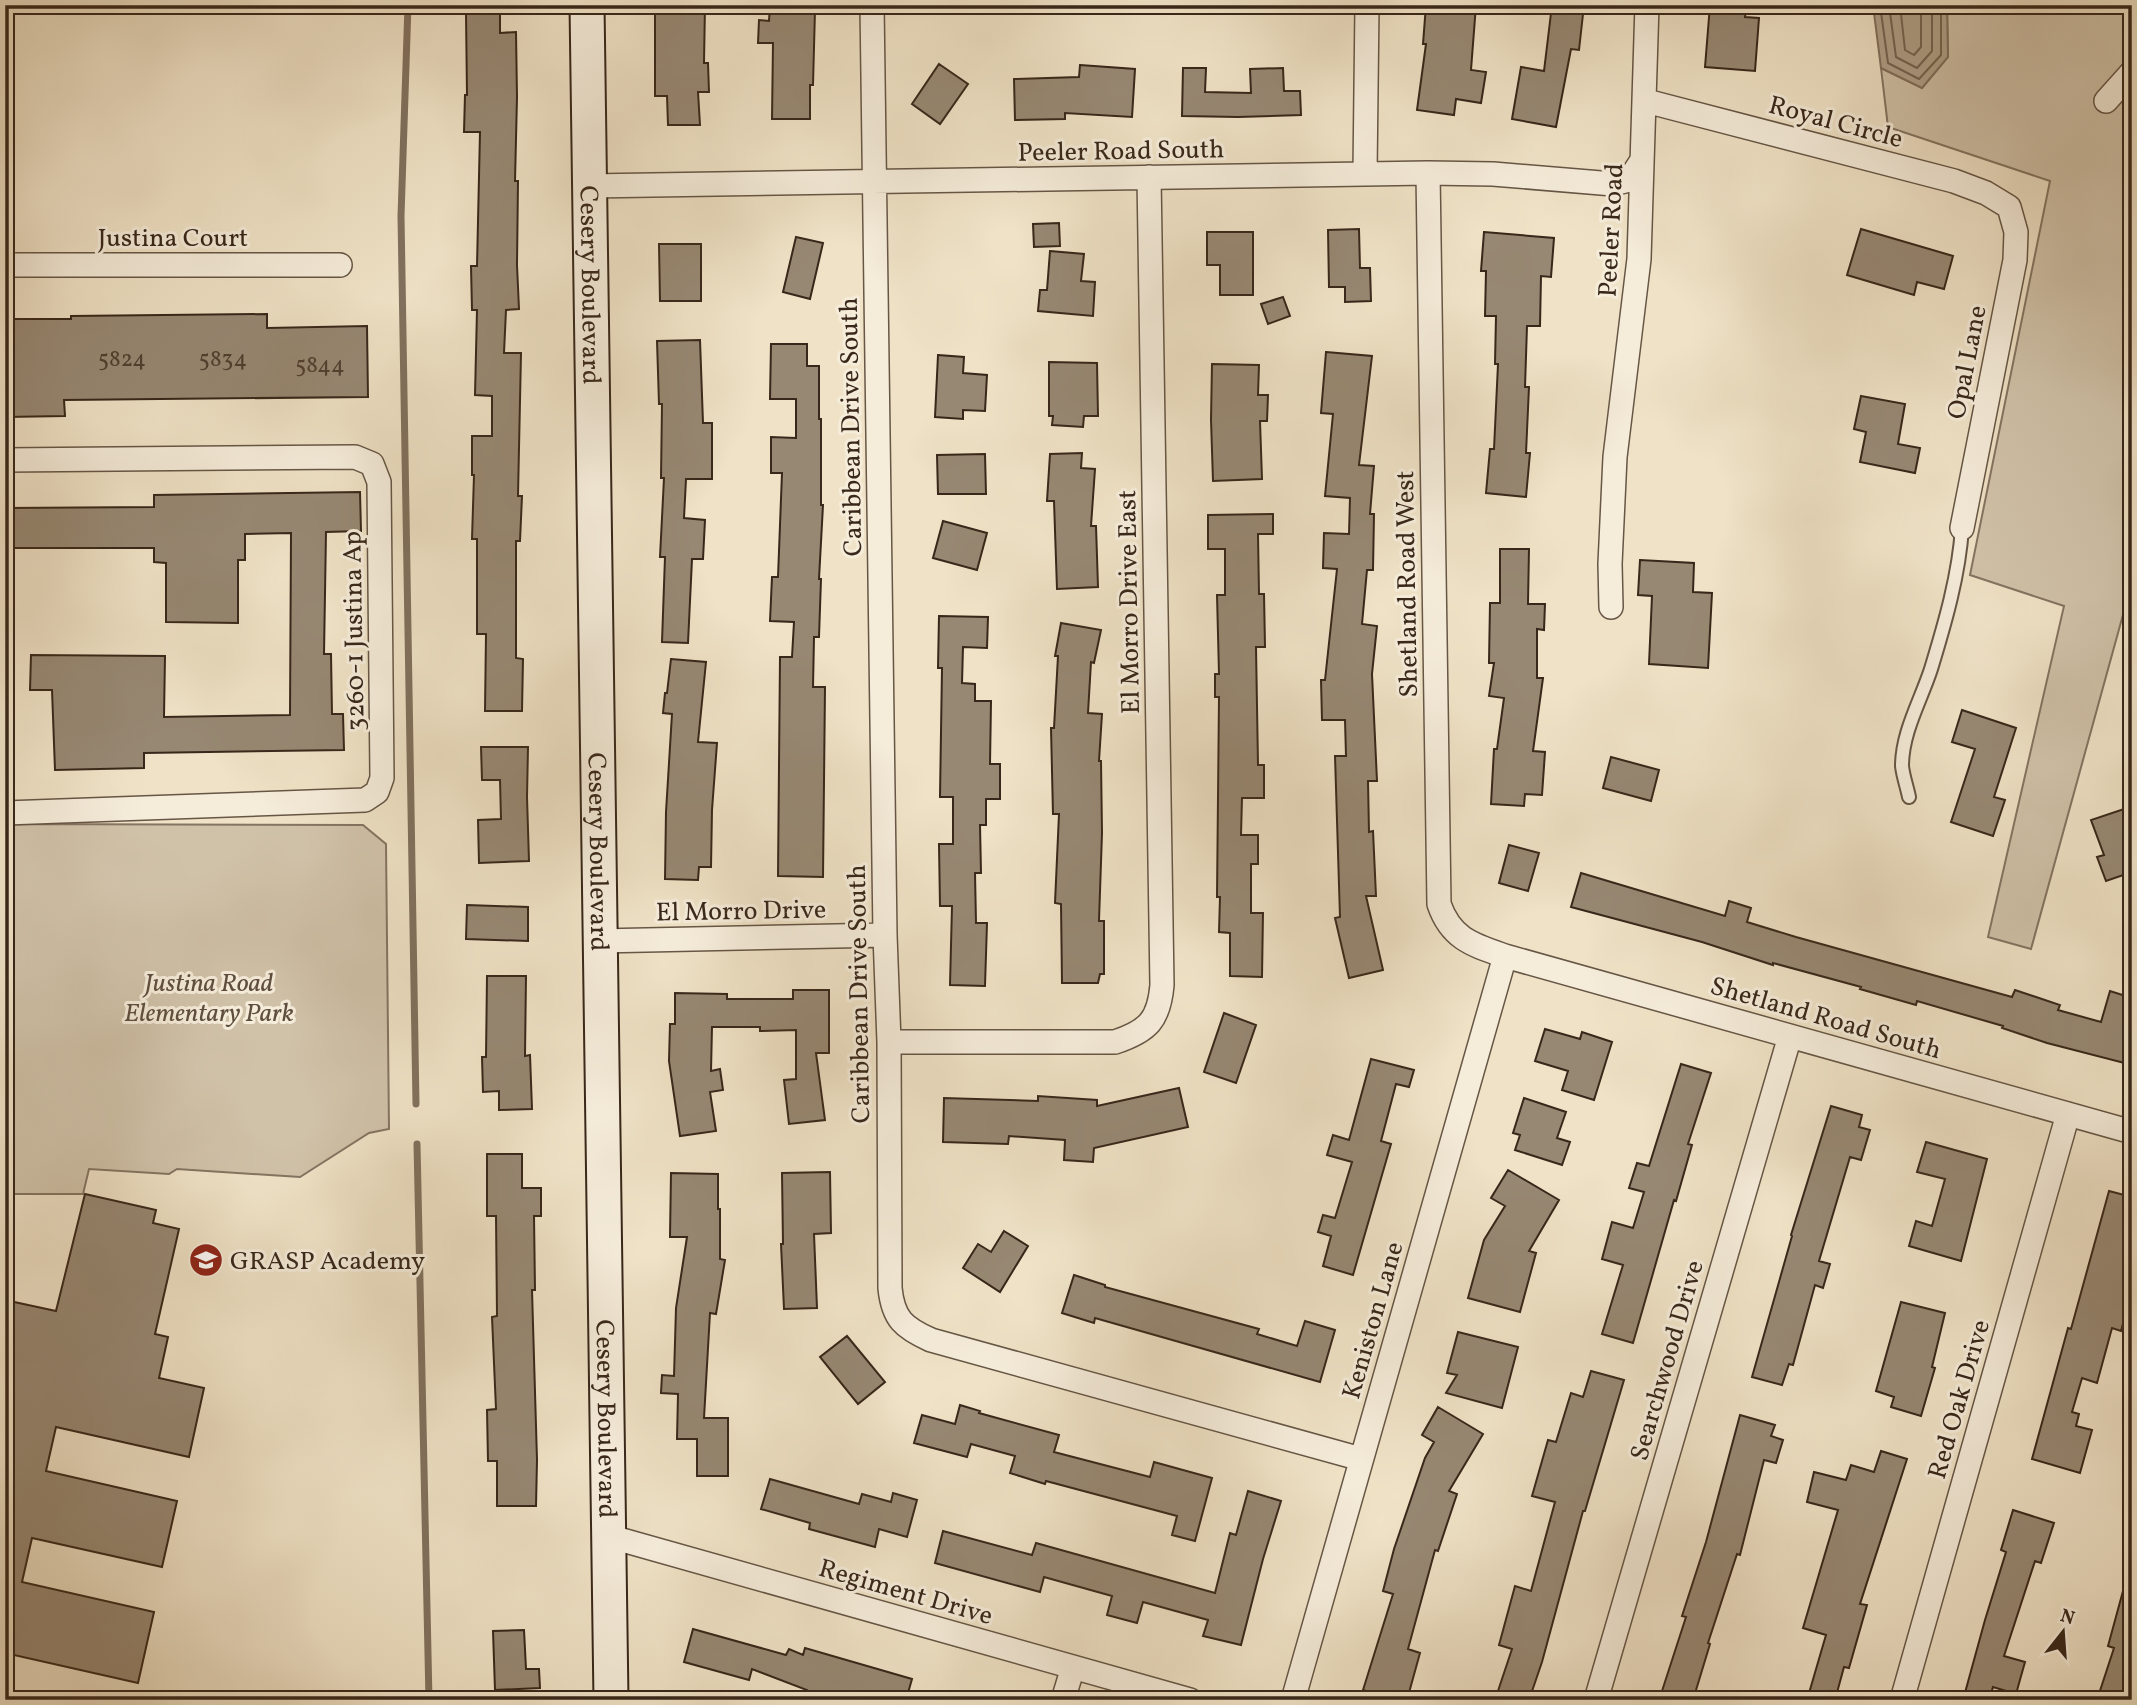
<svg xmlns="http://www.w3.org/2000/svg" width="2137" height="1705" viewBox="0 0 2137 1705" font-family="Vollkorn,serif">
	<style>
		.green { fill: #d0c2a9; stroke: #847462; stroke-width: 2 }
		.water { fill: #b1a28c; stroke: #81715e; stroke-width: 2 }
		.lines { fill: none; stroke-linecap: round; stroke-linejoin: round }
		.shore { stroke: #746453; stroke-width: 2 }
		.stream { stroke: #81715e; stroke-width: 7 }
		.building { fill: #978873; stroke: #38271a; stroke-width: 2 }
		.lane-casing { stroke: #665645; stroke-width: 16 }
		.street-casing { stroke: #665645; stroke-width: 26 }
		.secondary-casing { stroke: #38271a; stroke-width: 37 }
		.lane { stroke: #f5ecda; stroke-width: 12 }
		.street { stroke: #f5ecda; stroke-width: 23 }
		.secondary { stroke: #f5ecda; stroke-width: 33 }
		.labels { text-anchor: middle; stroke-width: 6; stroke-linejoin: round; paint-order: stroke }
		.number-label { font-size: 23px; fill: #503f30 }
		.street-label { font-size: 26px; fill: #38271a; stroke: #f5ecda }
		.park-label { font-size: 26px; font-style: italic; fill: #5e4e3e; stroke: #f5ecda }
		.poi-label { font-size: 26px; fill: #38271a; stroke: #f5ecda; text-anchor: start }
	</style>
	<rect width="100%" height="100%" fill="#efe2c6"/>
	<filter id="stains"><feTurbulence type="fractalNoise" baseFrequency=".00286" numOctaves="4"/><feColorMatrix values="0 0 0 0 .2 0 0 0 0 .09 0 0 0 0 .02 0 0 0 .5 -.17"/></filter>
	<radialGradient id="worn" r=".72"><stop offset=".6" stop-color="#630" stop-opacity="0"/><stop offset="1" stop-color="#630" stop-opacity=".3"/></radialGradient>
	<path class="green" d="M1947,5H2132V582L2031,949L1988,937L2064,606L1970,575L2050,181L1888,127L1881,68L1922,88L1948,57Z
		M5,824L363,825L386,844L389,1129L369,1133L300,1177L177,1169L169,1174L89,1169L83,1194H5Z"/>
	<path class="water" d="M1873,5H1947L1948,57L1922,88L1881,68Z"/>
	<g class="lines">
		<path class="shore" d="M1880,5L1888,63L1919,79L1941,55V5
			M1889,5L1896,57L1917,68L1932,51V5
			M1900,5L1905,50L1914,55L1921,47V5"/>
		<path class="stream" d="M408,5L401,216L416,1104
			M417,1144L429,1700"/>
	</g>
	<path class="building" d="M655,5H705L704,63H708L709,92H698L700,125H668L667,96H655Z
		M770,5H801V9L815,10L813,85H810V119H772L773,43H758L759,20L769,21Z
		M1426,5H1476L1471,70L1486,72L1481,103L1456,99L1454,115L1417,110L1426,44H1423Z
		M1552,5H1584L1579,50L1571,49L1556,127L1512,119L1521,67L1544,71Z
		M1710,5H1747L1745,17L1759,18L1755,71L1705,67Z
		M466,14H500V33L516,32L517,97L515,181H518L517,265L519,309L506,310L504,353H521L518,496H522L520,541H516V658L523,659L522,711H485L486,634H477V539H472L474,475H472V436H492V396L475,395L477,310H472L471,266H477L480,132H464L465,95H467Z
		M939,64L968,84L940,124L912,104Z
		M1080,65L1135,69L1132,117L1065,113V119L1015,120L1014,79L1079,77Z
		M1183,68H1206L1205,92L1251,93L1250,69L1283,68L1284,91H1300L1301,115L1238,117L1182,116Z
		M1059,223L1060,246L1034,247L1033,224Z
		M1359,229L1360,268H1370L1371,301L1345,302V287H1329L1328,230Z
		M1861,229L1953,256L1944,289L1917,282L1914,295L1847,275Z
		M1207,232H1253V295H1220V265H1207Z
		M1484,232L1554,238L1551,277L1541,276L1540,326H1527L1525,387H1529L1526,453H1530L1526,497L1486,493L1490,449H1494L1498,364H1495L1496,316H1485L1486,271H1481Z
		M796,237L823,243L810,299L783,292Z
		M659,244H701V301H660Z
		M1050,251L1084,254L1081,281L1095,282L1093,316L1038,311L1040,290H1047Z
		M1283,297L1290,316L1268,324L1261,304Z
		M267,314V328L367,326L368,397L64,400L65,416L5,417V319H71V316Z
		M700,340L703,423H712V479H686L684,518L705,520L703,559H692L688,643L662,642L665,557H660L664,478H661L662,404H659L657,341Z
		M771,344H807V366H819V419H821V505H823L819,579H821L819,637H814L813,687H825L823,877L778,876L780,657H792L794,622L770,621L772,577H778L782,473H771V437L796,438V399H770Z
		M1326,352L1372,356L1359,465L1374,466L1370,514H1374L1373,570H1367L1362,624L1377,626L1372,674L1377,781H1368L1369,832L1373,831L1376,896H1366L1383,970L1349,978L1335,918L1340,917L1335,756H1346L1345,720H1322L1321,680H1325L1337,569L1323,568L1324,533L1349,534L1350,498L1325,496L1333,414L1321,413Z
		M938,355L964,357L963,373L987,375L985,411L963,410V419L935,417Z
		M1049,362L1097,363L1098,416H1084L1083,427L1052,425L1053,416H1049Z
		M1212,364L1259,365L1258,395H1268L1267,421H1260L1262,479L1213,481L1211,420Z
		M1861,396L1905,404L1898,444L1920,448L1915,473L1860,462L1866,432L1854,429Z
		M1082,453L1081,468L1095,469L1091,526H1096L1098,587L1057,589L1054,501H1047L1050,454Z
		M985,454L986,494H938L937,455Z
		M360,492L361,531L326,532L324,654H331L332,714H343L344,750L144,753V768L55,770L52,690H30L31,655L165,656L164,717L290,715L291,533L245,534V560H238V623L166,622V563L154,562V548H5V508L154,507V495Z
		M1273,514V534H1258L1259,594H1264L1265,647H1256L1258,765H1264V798H1242L1241,835H1258V864H1251V913H1263L1262,977L1230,976V933L1219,932L1220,897H1217L1219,697H1215V674H1219L1217,595H1225V549H1208V515Z
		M943,521L987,533L977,570L933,558Z
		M1500,549H1529L1528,604H1545L1544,630L1537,629V678H1543L1533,751L1545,752L1542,795L1525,794L1524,806L1491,804L1494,749H1497L1504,698L1489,696L1494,663H1489L1490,603H1500Z
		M1640,560L1694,563L1693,592L1712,593L1708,668L1649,664L1652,596L1638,595Z
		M939,616L988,617L987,648L963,647L962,683L975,684V701H991L990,764H1000V799H986V825H980L981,873H975L976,923H987L985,986L950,985L952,906H940L939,844H953V797H940L942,668H938Z
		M1061,623L1101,630L1094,663L1091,662L1088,713L1102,714L1099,761H1101L1102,833L1099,921H1104V974H1100L1098,983H1062L1061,904L1055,903L1059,814H1053L1051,728H1054L1058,656H1055Z
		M671,659L706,662L698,742L717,743L712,810L711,867H699L698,880L665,879L666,812L672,714L663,713L665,693H667Z
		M1962,710L2016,728L1994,797L2005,800L1993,836L1951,822L1975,749L1952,742Z
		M481,747H528L527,797L529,861L479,863L478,820L501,819L500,780H482Z
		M1611,757L1659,770L1651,801L1603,788Z
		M2124,809L2132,832V872L2106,881L2097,857L2104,855L2091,820Z
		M1509,845L1539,853L1528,891L1499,883Z
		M1581,873L1725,916L1729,901L1751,908L1747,922L1796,937L2012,997L2015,990L2060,1005L2058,1010L2101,1022L2110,991L2132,998V1065L2047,1043L2002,1028L2003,1026L1917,1001L1916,1005L1860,989L1861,987L1773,963V965L1702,942L1571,907Z
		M467,905L528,907V941L466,939Z
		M487,976H526L525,1056L530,1055L532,1109L499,1110V1091L483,1092L482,1057H486Z
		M793,990H829V1053H816L825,1120L789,1124L784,1080L796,1079V1030L760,1031V1027H712L711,1071L720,1069L723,1090L710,1092L716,1131L680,1136L669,1061L670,1024H675V993L727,994V999H793Z
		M1224,1013L1256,1025L1236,1083L1204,1072Z
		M1545,1029L1580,1039L1582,1032L1612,1042L1594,1100L1562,1090L1568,1071L1535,1061Z
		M1371,1059L1414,1070L1409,1087L1396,1084L1381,1141L1391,1144L1353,1275L1323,1266L1331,1236L1318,1232L1323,1215L1335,1218L1352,1162L1327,1155L1333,1135L1349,1140Z
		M1681,1064L1711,1073L1688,1144L1692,1145L1676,1201L1674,1200L1633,1343L1602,1334L1623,1265L1602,1259L1612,1222L1633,1228L1644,1192L1629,1188L1637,1163L1649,1166Z
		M1179,1088L1188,1127L1094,1148L1093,1162L1064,1160L1065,1140L1009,1136L1008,1144L943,1142L944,1098L1038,1101V1096L1097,1100V1106Z
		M1524,1098L1566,1112L1557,1138L1570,1142L1562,1165L1515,1150L1520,1135L1513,1133Z
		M1831,1106L1862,1115L1859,1127L1870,1130L1861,1160L1850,1157L1819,1261L1830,1264L1823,1288L1815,1285L1793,1365L1789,1364L1782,1385L1752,1377L1792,1236L1791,1235Z
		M1926,1142L1987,1159L1961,1261L1909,1246L1916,1221L1932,1226L1945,1179L1917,1172Z
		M487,1154H522V1188H541V1216H534L535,1290H532L537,1460L536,1506H497V1461H488L487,1410L496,1409L492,1317L497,1316L496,1216H487Z
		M1508,1170L1559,1200L1529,1251L1536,1253L1520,1312L1468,1298L1484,1240L1505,1206L1491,1198Z
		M830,1172L831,1233L814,1234L817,1308L784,1309L781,1244H783L782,1173Z
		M671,1173L718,1174V1209H720V1259L725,1260L716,1314L710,1313L704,1418H728V1476H697V1439H677L678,1394L661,1393L662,1375L674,1376L676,1308L687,1237H670Z
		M2109,1191L2132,1197V1291L2121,1331L2112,1328L2097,1383L2082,1378L2072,1412L2079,1414L2076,1426L2092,1430L2080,1473L2032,1459L2068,1328L2071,1329Z
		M85,1194L156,1210L153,1223L179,1229L155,1334L168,1337L159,1378L204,1388L189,1457L56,1427L46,1471L177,1501L162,1567L32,1538L22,1582L154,1612L138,1683L5,1653V1300L56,1311Z
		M1004,1231L1028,1246L1000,1292L963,1268L978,1244L991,1252Z
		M1074,1275L1105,1285V1287L1259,1329L1257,1334L1297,1346L1305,1321L1335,1330L1320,1382L1095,1318L1094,1323L1062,1313Z
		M1901,1302L1945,1313L1932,1367L1935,1368L1921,1416L1891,1407L1894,1397L1876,1391Z
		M1458,1332L1518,1347L1502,1408L1446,1393L1457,1375L1447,1373Z
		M847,1336L885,1382L858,1404L820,1357Z
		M1591,1371L1624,1380L1585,1511H1583L1542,1662L1529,1700H1495L1512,1649L1499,1645L1515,1586L1531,1591L1555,1502L1532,1496L1548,1440L1556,1442L1571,1393L1583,1397Z
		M960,1405L980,1411L979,1413L1059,1435L1054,1452L1150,1477L1154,1462L1212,1478L1195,1541L1172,1535L1177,1516L1046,1481L1045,1484L1010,1473L1015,1456L971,1444L967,1457L914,1443L922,1415L955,1424Z
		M1438,1407L1483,1434L1449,1491L1457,1494L1438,1551L1435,1550L1408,1649L1420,1653L1407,1700H1394L1363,1690L1393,1594L1383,1591L1394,1549L1425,1458L1434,1442L1422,1435Z
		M1740,1415L1775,1425L1771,1436L1783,1440L1776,1463L1764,1460L1740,1555L1737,1554L1708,1643L1710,1644L1693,1700H1689L1662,1691L1686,1617L1682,1616L1706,1542Z
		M1881,1451L1907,1459L1860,1604L1867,1605L1849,1668L1844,1667L1835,1700H1807L1826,1635L1803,1628L1838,1510L1807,1502L1814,1472L1846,1480L1851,1465L1874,1472Z
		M770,1479L859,1504L862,1494L891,1502L893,1493L917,1500L907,1537L879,1529L875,1547L809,1529L810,1523L761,1509Z
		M1248,1491L1281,1501L1263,1559L1241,1645L1203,1636L1208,1620L1143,1602L1137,1623L1107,1615L1112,1596L1044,1577L1040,1592L935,1563L943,1531L1032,1555L1036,1543L1215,1593L1230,1533L1236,1535Z
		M2013,1510L2054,1523L2041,1563L2035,1561L2004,1656L2025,1662L2016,1694L1993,1687L1989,1700H1963L1985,1620L2006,1552L2001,1550Z
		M2126,1580H2132V1700H2097L2114,1648L2108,1646Z
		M693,1629L786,1655L789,1649L803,1655L805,1648L912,1679L906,1700H804L807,1690L752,1669L749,1680L684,1662Z
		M524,1630L526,1669H539L540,1688L495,1690L493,1631Z"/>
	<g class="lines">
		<g class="lane-casing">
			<path id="lane" d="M1909,797C1907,787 1903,776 1902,766C1902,732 1921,700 1931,669C1945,623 1959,575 1962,528"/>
		</g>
		<g class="street-casing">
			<path id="street" d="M872,5L885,935L889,1042L890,1288C893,1319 904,1328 931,1340L1361,1459
				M1646,101L1954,181L1986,193L2009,207L2016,232L2015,260L1962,528
				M2106,101L2132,72
				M1365,173L1367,5
				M1428,173L1439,904C1451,939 1473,945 1505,956L2132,1132
				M589,186L1428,173L1493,174L1613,184L1629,180L1642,160
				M5,265H340
				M5,460L355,457L372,464L379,482L382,778L377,792L365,800L5,813
				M1611,607L1610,564L1615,457L1639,259L1647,5
				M599,941L885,935
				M889,1042H1115C1148,1031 1159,1020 1162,985L1149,177
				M608,1536L1190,1700
				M1063,1700L1073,1667
				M1293,1700L1505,956
				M1596,1700L1790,1036
				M1902,1700L2068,1114"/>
		</g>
		<g class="secondary-casing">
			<g id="secondary">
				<path id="s1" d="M587,5L611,1700"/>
			</g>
		</g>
		<use href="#lane" class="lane"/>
		<use href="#street" class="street"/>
		<use href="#secondary" class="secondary"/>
	</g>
	<defs>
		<g id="school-disc" transform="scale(1.75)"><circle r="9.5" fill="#8f2418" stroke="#f5ecda"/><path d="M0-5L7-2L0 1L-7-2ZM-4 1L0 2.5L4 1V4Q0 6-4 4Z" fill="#fff"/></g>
	</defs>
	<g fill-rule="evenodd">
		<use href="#school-disc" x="206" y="1260"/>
	</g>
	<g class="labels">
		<g class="number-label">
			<text x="122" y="366">5824</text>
			<text x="223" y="366">5834</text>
			<text x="320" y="372">5844</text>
		</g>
		<g class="street-label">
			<text transform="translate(1836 121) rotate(15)" y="9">Royal Circle</text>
			<text transform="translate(1121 150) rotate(-1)" y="9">Peeler Road South</text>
			<text transform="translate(1610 230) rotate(-87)" y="9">Peeler Road</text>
			<text x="173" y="246">Justina Court</text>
			<text dy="9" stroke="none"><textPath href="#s1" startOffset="280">Cesery Boulevard</textPath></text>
			<text transform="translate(1966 362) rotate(-79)" y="9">Opal Lane</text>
			<text transform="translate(850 427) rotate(-91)" y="9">Caribbean Drive South</text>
			<text transform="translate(1406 584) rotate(-91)" y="9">Shetland Road West</text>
			<text transform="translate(1128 602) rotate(-91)" y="9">El Morro Drive East</text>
			<text transform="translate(353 631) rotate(-91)" y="9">3260-1 Justina Ap</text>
			<text dy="9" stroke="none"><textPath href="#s1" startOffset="847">Cesery Boulevard</textPath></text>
			<text transform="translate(741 910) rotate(-1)" y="9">El Morro Drive</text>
			<text transform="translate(858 994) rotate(-91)" y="9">Caribbean Drive South</text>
			<text transform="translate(1826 1017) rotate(16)" y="9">Shetland Road South</text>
			<text transform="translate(1372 1320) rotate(-74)" y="9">Keniston Lane</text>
			<text transform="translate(1666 1360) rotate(-74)" y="9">Searchwood Drive</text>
			<text transform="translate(1958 1399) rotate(-74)" y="9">Red Oak Drive</text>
			<text dy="9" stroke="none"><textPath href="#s1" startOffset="1414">Cesery Boulevard</textPath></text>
			<text transform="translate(906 1591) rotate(16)" y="9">Regiment Drive</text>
		</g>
		<g class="park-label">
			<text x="209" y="991">Justina Road<tspan x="209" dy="30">Elementary Park</tspan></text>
		</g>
		<g class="poi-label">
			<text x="230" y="1269">GRASP Academy</text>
		</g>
	</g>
	<rect width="2137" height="1705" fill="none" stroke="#efe2c6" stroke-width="28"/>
	<rect x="7" y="7" width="2123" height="1691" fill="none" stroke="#38271a" stroke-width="3.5"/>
	<rect x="14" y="14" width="2109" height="1677" fill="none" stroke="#38271a" stroke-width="2"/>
	<g transform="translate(2063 1632) rotate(17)" stroke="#f5ecda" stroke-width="5" paint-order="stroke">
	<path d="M0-5L12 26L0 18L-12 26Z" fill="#38271a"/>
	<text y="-10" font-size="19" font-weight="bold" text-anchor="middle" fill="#38271a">N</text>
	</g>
	<rect width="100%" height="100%" filter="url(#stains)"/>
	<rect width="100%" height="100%" fill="url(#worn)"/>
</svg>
